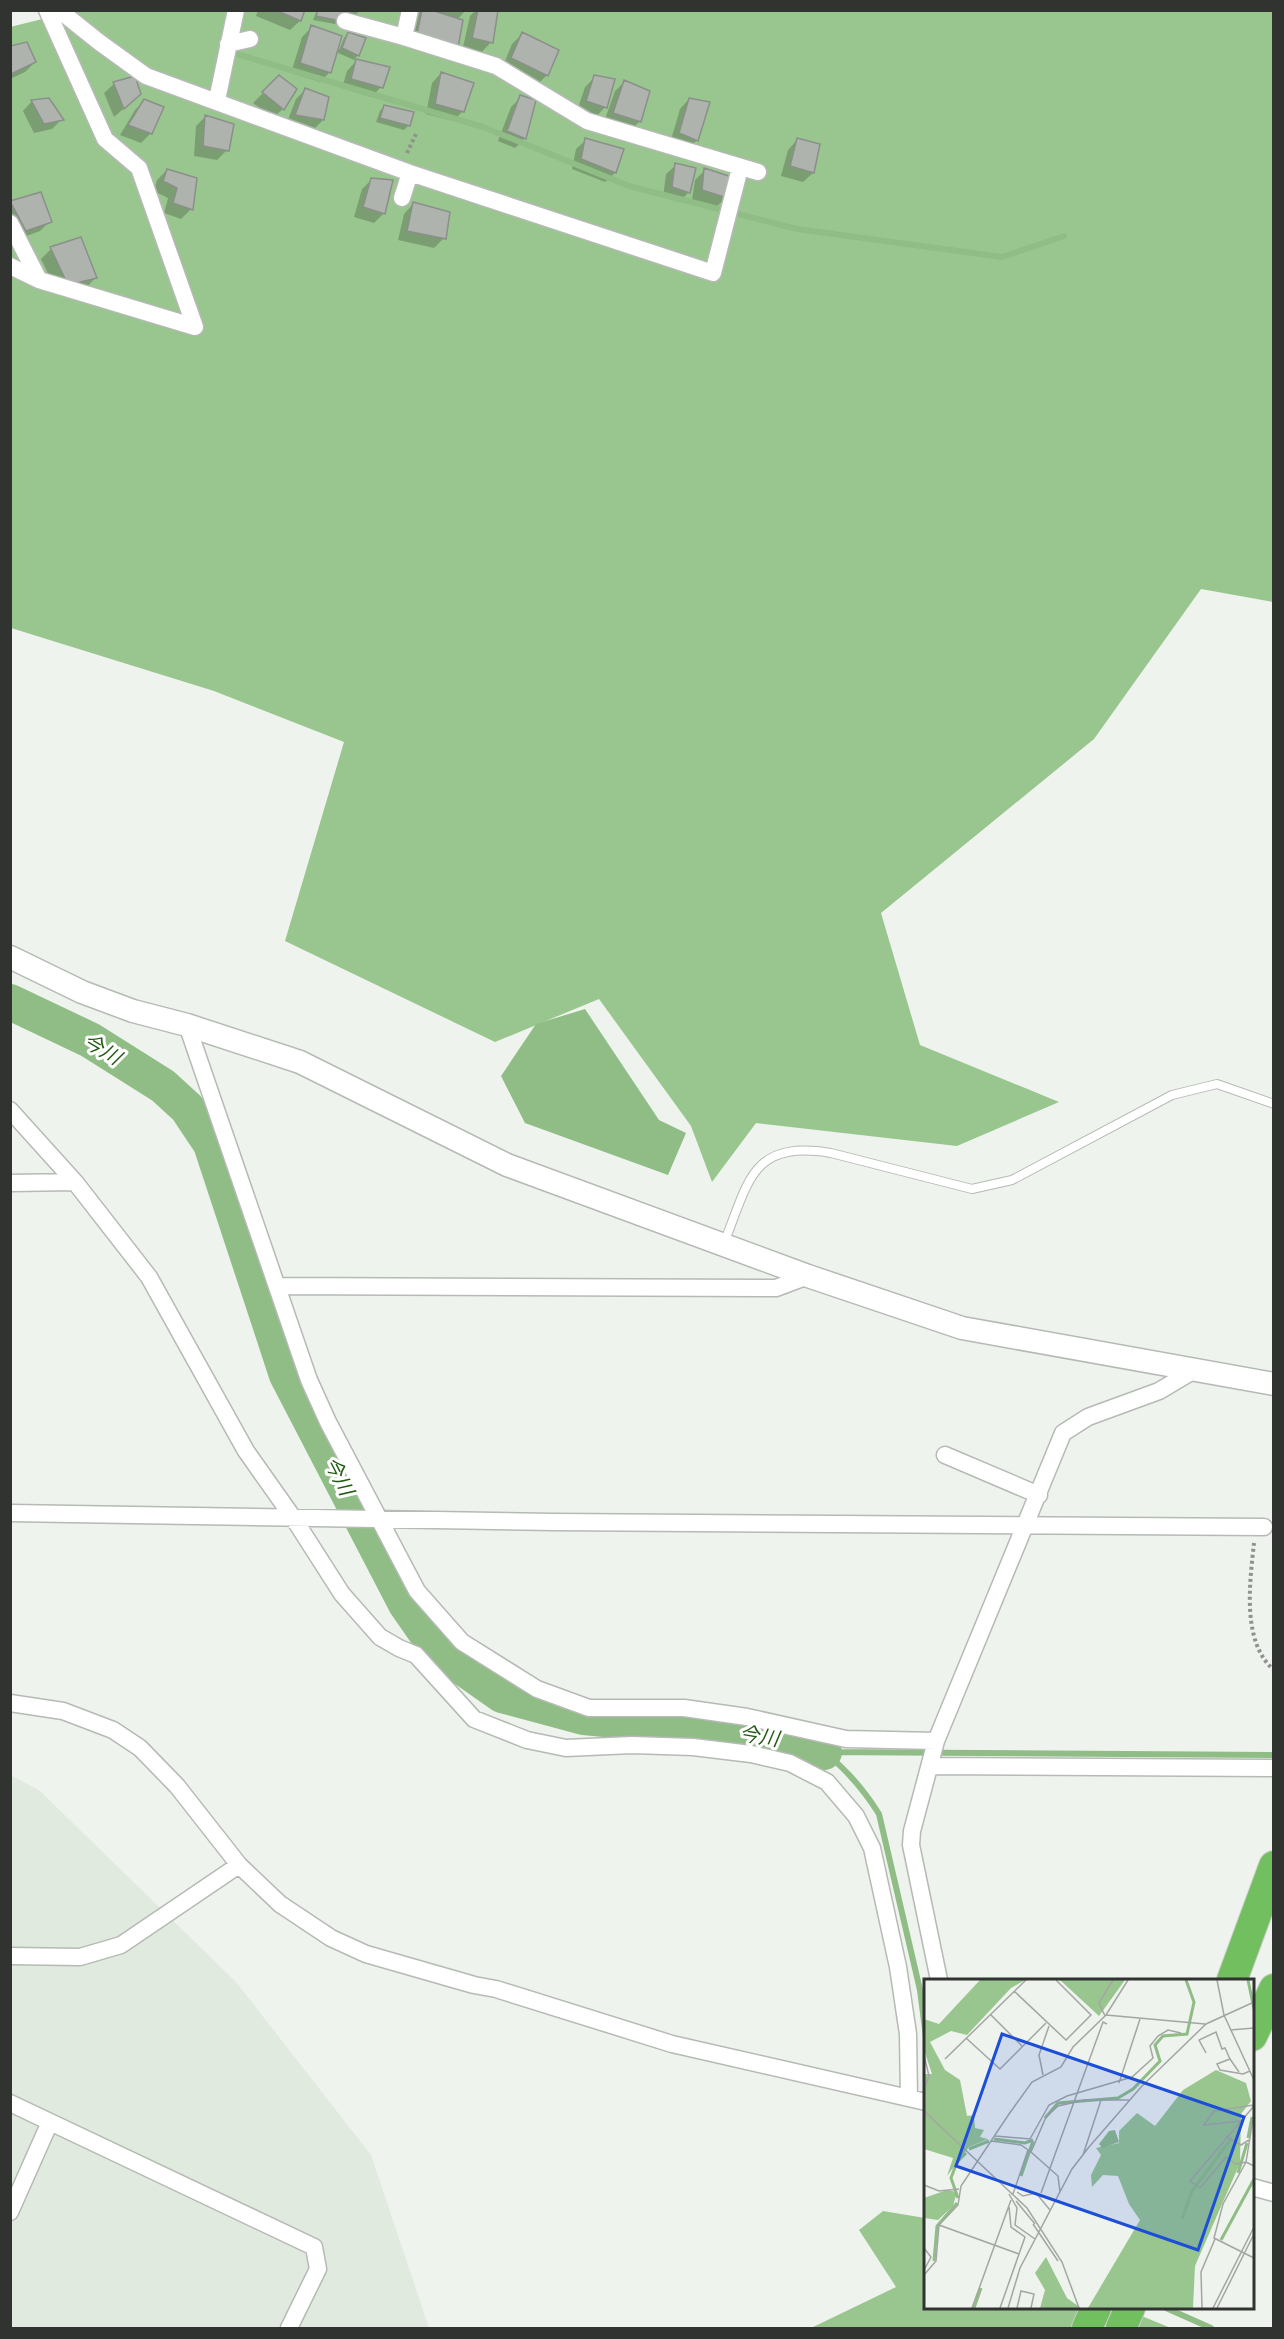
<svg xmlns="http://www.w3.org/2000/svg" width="1284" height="2339" viewBox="0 0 1284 2339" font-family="'Roboto Serif','Noto Sans JP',serif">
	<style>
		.built { fill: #e0eade }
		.forest { fill: #99c68f }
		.water { fill: #8fbd85 }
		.shadow { fill: #0003 }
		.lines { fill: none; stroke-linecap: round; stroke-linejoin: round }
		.stream { stroke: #8fbd85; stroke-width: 6 }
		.river { stroke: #8fbd85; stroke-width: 36 }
		.building { fill: #afb3ae; stroke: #8b8f8a; stroke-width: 1.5 }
		.lane-casing { stroke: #b5bab4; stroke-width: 10 }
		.street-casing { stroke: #b5bab4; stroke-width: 19 }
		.secondary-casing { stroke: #b5bab4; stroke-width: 25 }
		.highway-casing { stroke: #cecece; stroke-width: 32 }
		.path { stroke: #8f928f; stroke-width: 4; stroke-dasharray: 3 3; stroke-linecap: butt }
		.lane { stroke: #fff; stroke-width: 8 }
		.street { stroke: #fff; stroke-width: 16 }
		.secondary { stroke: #fff; stroke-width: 22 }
		.highway { stroke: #71bf5f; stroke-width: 30 }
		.labels { text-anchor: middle; stroke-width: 6; stroke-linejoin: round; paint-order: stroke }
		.water-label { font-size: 20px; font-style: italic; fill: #205b10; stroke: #fff }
		.inset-river { fill: none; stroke: #8fbd85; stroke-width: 3 }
		.inset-road { fill: none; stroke: #a3a6a2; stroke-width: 1.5 }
		.view { fill: #1d4ed8; fill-opacity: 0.15; stroke: #1d4ed8; stroke-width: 3 }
		.inset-edge { fill: none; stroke: #313331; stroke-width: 3 }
	</style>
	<rect width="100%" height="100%" fill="#eff3ee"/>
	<path class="built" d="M10,1775L39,1790L236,1982L371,2155L429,2328H11Z"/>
	<path class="forest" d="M79,10L1273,11V602L1201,589L1094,739L881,913L920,1045L1059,1102L957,1146L756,1123L712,1182L691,1126L599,999L495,1042L285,941L344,742L214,691L11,628L10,27Z
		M883,2211L925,2218L926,2308H1122L1171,2328H811L896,2287L859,2230Z"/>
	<path class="water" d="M585,1009L659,1120L686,1133L668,1175L525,1123L501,1076L536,1024Z"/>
	<path class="shadow" d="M258,10H303L300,21L290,30L256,16Z
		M317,10H360L350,21L340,19L335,24L313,20Z
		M466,10L457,20L408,43L413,19L421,11H420Z
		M476,10H497L491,42L482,52L463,47L470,16Z
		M312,27L339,50L344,38L348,33L358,55L354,60L336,52L330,72L320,82L291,73L302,37Z
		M522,34L547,75L537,85L502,68L512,44Z
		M10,48L35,62L25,72L10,79Z
		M354,60L388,68L381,87L371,97L342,88L347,71L356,61Z
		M441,73L463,111L453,121L426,114L432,83Z
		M279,77L283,109L273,118L253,103Z
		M595,77L605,107L596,117L577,111L585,87Z
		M625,81L640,121L630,131L604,122L615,91Z
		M114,84L129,104L114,117L104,93Z
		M306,89L323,120L313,130L286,125L296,99Z
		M521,97L525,138L515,148L498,141L511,107Z
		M689,99L697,140L687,150L670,143L680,109Z
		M32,101L62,119L52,129L34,133L23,111Z
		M144,101L151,133L141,143L120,135L135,110Z
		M384,106L409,125L404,130L376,122L380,111Z
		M205,117L227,150L217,160L194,156L196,126Z
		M586,140L622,150L615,173L605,182L572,169L576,149Z
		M797,140L813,173L803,182L781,176L788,150Z
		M676,165L689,192L679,202L663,197L666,174Z
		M167,170L191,209L181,219L164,213L168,198L154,191L157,180Z
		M705,170L726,198L716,207L692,200L695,180Z
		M372,179L384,213L374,223L354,217L362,189Z
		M40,194L50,221L40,231L16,240L10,231V202Z
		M413,204L444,238L434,248L398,240L404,214Z
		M80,239L95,278L86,288L58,294L41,259L51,249Z"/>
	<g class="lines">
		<path class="stream" d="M227,51L483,127L629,186L797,229L1002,257L1064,236
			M824,1752L1274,1755
			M824,1752C846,1769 864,1790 879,1814L920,1990L926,2037
			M1166,2308L1211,2328"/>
		<path class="river" d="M10,1002L90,1040L163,1086L187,1108L211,1144L287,1375L406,1604L438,1650L502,1695L584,1717L770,1735L824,1752"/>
	</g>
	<path class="building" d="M275,10H305L301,21Z
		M318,10H337L344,12L341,21L316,16Z
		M422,10H431L463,20L458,48L417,34Z
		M478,10H498L493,43L472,38Z
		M311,25L342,36L331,73L300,63Z
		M348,32L366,38L359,56L342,48Z
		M522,32L559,50L548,76L511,58Z
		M27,42L36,62L11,74L10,46Z
		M356,59L390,67L383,88L351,79Z
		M441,72L474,83L464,112L435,104Z
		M279,75L297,89L284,110L262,92Z
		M594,75L615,79L607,108L586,101Z
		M135,76L141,94L124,109L113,82Z
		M624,80L650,91L641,122L613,113Z
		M305,88L329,97L324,120L295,115Z
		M520,95L536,100L526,139L507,131Z
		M49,98L64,120L44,124L31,100Z
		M689,98L710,102L698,141L679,133Z
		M144,99L164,107L152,134L128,125Z
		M384,105L414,112L410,126L380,118Z
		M205,115L234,124L229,151L203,146Z
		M585,138L624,149L616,173L581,159Z
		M797,138L820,144L814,173L790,166Z
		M675,163L696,168L690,193L672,187Z
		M704,168L732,177L727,198L702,190Z
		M167,169L197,178L193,210L173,203L177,188L163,181Z
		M371,178L393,180L385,214L363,207Z
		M41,192L52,222L26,231L10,201Z
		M413,202L450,212L446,239L407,231Z
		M81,237L97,278L68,285L50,247Z"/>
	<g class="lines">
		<g class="lane-casing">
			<path id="lane" d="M724,1243C749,1181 751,1140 831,1153L972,1189L1012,1180L1172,1095L1217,1084L1274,1104"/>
		</g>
		<g class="street-casing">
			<path id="street" d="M47,10L105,139L139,168L195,327
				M59,10L99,42L146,76L410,173L713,273L740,168
				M410,10L404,37L496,66L587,121L758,172
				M345,21L404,37
				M228,44L250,39
				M217,100L236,10
				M402,198L410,173
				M10,223L39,280L195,327
				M10,266L39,280
				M187,1025L309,1380L328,1422L417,1591L462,1642L537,1689L589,1708H684L747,1717L846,1739L936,1741
				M10,1110L75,1182L149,1277L246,1451L294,1519L342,1594L380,1637L399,1648L416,1655L474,1719L527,1740L566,1748L632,1745L693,1747L751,1754L790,1763L827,1782L856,1816L872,1848L898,1967L908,2034L909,2098
				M10,1183L75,1182
				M277,1286L776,1288L808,1276
				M945,1455L1039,1495
				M10,1513L553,1522L1264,1527
				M10,1703L63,1711L113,1730L140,1748L177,1786L239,1865L280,1904L331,1938L366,1954L474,1985L496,1989L672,2044L926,2102
				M930,1766L1274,1768
				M10,1956L80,1957L121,1945L239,1865
				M939,1980L911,1845L912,1831L936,1741L1063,1433L1088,1417L1159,1391L1196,1369
				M10,2103L314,2247L318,2269L289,2328
				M1252,2187L1274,2193
				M10,2212L50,2122"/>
		</g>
		<g class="secondary-casing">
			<path id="secondary" d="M10,957L82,992L133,1011L187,1025L300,1062L507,1165L808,1276L962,1328L1274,1384"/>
		</g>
		<g class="highway-casing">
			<path id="highway" d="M1232,1980L1274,1866
				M1252,2036L1274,1989
				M1087,2328L1096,2308
				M1121,2328L1130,2308"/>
		</g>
		<path class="path" d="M407,153L416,134
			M1254,1543C1250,1581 1241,1642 1274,1670"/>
		<use href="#lane" class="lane"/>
		<use href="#street" class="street"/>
		<use href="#secondary" class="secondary"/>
		<use href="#highway" class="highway"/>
	</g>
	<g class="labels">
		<g class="water-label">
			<text transform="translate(102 1049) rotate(31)" y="7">今川</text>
			<text transform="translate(339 1476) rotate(63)" y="7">今川</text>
			<text transform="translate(759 1736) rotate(9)" y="7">今川</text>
		</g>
	</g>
	<g transform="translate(924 1979)">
		<rect width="330" height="330" fill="#eff3ee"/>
		<path d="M56,1H101L87,9L43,56L27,52L6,63L21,91L36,101L43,137L50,136L51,149L60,151L56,158L64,160L45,168L23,197L29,179L0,170V95H8L0,71V40L15,45ZM136,1H201L175,37ZM292,91L322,104L327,122L317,135L316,184L271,287L269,329H164L216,241L205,225L194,197L179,196L168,208L167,196L177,176L172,169L195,164V152L213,134L231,147L259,111ZM23,211L33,213L29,227L14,241L0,239V219ZM122,278L143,319L157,329H116L121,311L111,294Z" fill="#99c68f"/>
		<path d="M191,151L195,163L178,169L175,165L185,152Z" fill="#8fbd85"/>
		<path class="inset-river" d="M324,1L330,30M121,139L134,124L194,119L209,110L236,82L231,66L239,57L263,55L270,23L262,1M324,159L328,138M70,160L101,164L109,161M45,170L65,162M314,194L323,164M97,197L109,162M34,219L27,199L33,183L42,174M258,240L268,212L307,160M297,261L330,200M10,282L13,247L33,224M50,329L57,309"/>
		<path class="inset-road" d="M293,1L300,36L330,101M90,12L142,61L167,36L132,1M66,35L99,68M182,36L281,45M181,37L175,24L189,1M306,51L330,49M42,59L76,90L122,44M282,74L275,61L292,53L298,70L301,69L306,80M0,76L5,97L0,110M21,80L102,1M315,93L306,80L293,85L296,91L319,95L326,92M119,96L115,76L125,47M195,104L216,40M0,132L103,229L138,283L155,329M330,134L322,183L299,225L290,259L330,279M280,146L317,142M279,147L290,132L330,126M71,157L106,160L125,126L143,117L208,98L229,79L226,67L234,57L244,51L257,54M302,157L317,166L325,161M67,162L97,166L107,173L134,197L136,213M107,173L122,138L134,127L161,121H206M159,176L177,121M0,206L15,212L35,210M276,209L266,202L330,127M276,209L302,178L312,185L322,183L330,187M93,213L99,217L112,214L126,231M117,214L179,43L183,45M85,215L93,229L91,246L111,260M89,215L104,171M92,222L111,245M109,245L134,282M15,246L95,275M0,269L7,278L0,291M0,296L12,282L15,246L34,226L37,207L85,135L108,103L137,88L149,68L182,36L204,1M48,329L87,221M76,329L101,258L87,248L85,228M84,329L96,289L148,190L165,168L218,107L282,45L330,23M93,329L97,312L110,315L107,329M278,329L277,293L291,260M289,329L330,248M293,329L330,255"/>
		<path class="view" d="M78,55L320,138L274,271L32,187Z"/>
		<rect width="330" height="330" class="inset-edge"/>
	</g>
	<rect width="1284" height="2339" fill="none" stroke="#313331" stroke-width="24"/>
</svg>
